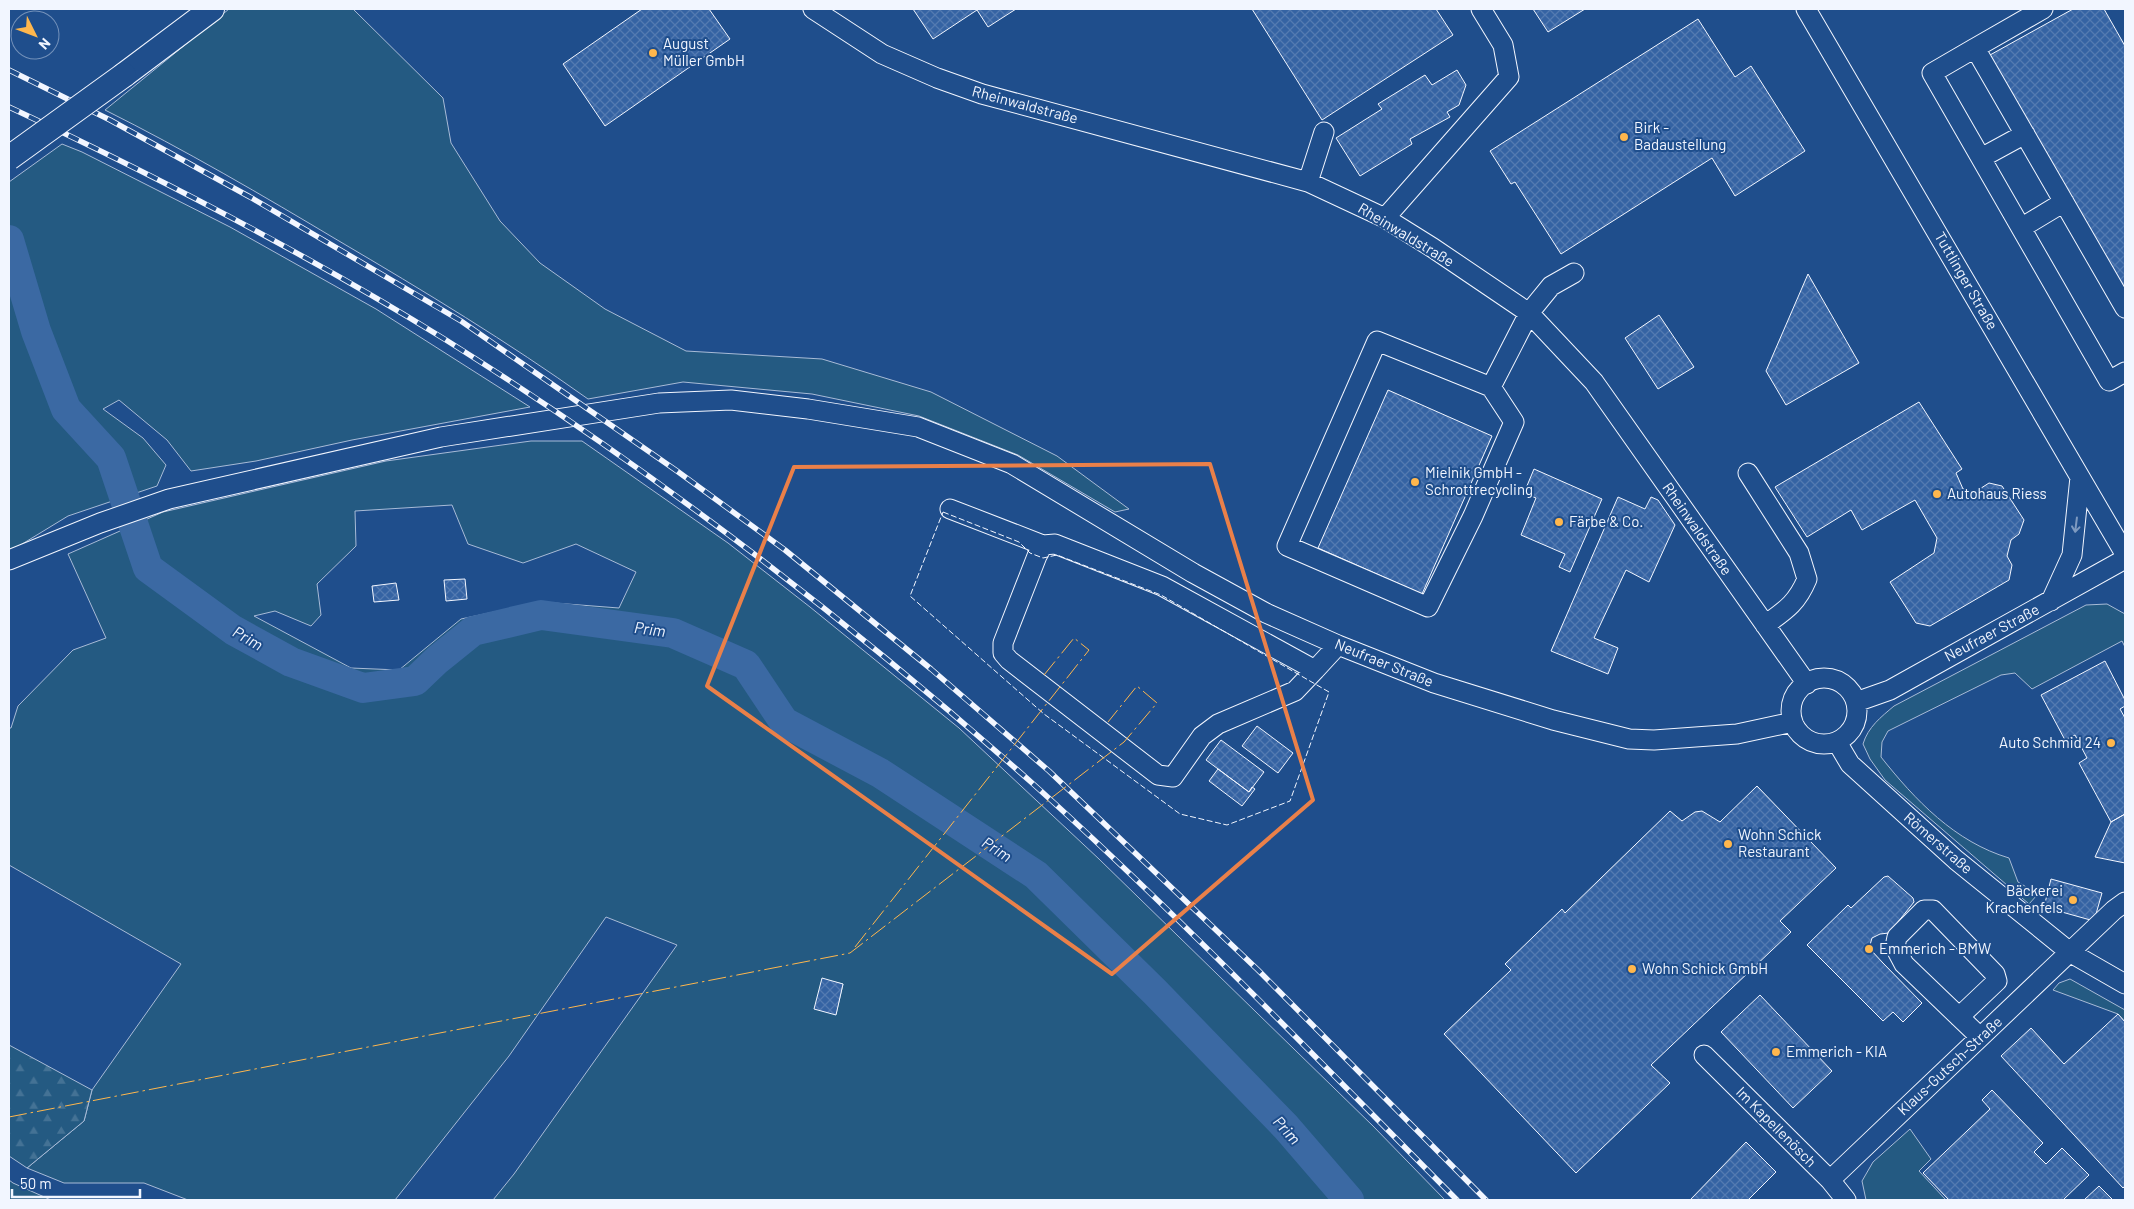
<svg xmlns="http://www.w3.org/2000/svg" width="2134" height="1209" viewBox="0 0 2134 1209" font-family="Barlow,sans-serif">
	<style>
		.grass { fill: #245a82; stroke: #a8bbd7; fill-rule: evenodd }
		.forest { fill: url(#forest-firs); stroke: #a8bbd7 }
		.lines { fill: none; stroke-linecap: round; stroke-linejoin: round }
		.river { stroke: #3b69a3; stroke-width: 30 }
		.building { fill: url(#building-cross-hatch); stroke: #f2f6ff }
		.minor-casing { stroke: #f2f6ff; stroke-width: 21 }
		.major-casing { stroke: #f2f6ff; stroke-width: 26 }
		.minor { stroke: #1f4e8c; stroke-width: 19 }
		.major { stroke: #1f4e8c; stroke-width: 24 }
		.rail-casing { stroke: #f2f6ff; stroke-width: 5.5 }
		.rail { stroke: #1f4e8c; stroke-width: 4; stroke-dasharray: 11; stroke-linecap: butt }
		.major-bridge-casing { stroke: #f2f6ff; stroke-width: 26; stroke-linecap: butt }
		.major-bridge { stroke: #1f4e8c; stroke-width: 24 }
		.fence { stroke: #f2f6ff; stroke-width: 1; stroke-dasharray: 6 2.5; stroke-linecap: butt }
		.power { stroke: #ffb74d; stroke-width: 1; stroke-dasharray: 18 4 2.5 4; stroke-linecap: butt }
		.oneway { stroke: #7e9ac0 }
		.marked { fill: none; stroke: #ea8049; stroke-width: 4; stroke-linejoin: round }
		.poi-dot { fill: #ffb74d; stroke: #1f4e8c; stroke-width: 2 }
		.labels { text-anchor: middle; stroke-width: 4; stroke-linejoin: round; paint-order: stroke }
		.poi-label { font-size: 15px; fill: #f2f6ff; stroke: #1f4e8c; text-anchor: start }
		.street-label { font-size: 15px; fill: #f2f6ff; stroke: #1f4e8c }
		.water-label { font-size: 16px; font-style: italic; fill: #f2f6ff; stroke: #1f4e8c }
	</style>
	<defs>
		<pattern id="forest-firs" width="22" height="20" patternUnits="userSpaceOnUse" patternTransform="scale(1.25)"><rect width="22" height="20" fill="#245a82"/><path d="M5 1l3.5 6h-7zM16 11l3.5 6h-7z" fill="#447295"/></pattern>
		<pattern id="building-cross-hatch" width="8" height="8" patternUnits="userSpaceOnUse" patternTransform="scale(1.25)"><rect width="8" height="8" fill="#3563a3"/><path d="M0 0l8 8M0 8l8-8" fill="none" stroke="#537ab1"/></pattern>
	</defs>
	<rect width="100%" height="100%" fill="#1f4e8c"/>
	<path class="grass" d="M229,9H353L443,98L451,143L500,221L540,263L605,309L686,351L822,359L931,392L1057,456L1129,509L1115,512L1018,455L919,416L812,394L683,382L588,399C508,342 424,291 339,241C262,195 185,150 105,110Z
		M62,144L82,152L230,227L376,309L530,407L352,440L256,461L191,471L167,440L119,400L103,409L143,438L166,465L157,486L68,516L9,552V182Z
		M531,441H582L728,543L810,607L959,728L1099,859L1373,1126L1445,1200H493L514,1174L677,945L606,917L509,1056L395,1200H188L144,1183H64L27,1168L84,1121L92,1090L181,964L9,865V728H11L18,706L73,650L106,638L68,554L163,512L386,461ZM452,505L468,544L523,563L576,544L636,572L619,608L541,602L461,619L399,670L351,668L254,616L275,611L311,626L321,615L317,584L356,546L355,511ZM822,979L843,984L836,1014Z
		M2107,604L2125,614V647L2122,641L2032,689L2015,673L2001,675L1888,731L1882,742L1881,757C1915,800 1955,842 2009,858L2018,882L2038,894L2029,904L1885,780L1870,759L1863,744C1868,727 1881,717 1894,706L2086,605Z
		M2070,979L2125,1010V1022L2118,1014L2053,990L2059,983Z
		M1910,1129L1931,1159L1919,1171L1946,1200H1866L1862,1181L1873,1162Z
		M9,1180L13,1183L51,1200H9Z"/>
	<path class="forest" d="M9,1045L92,1090L84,1121L27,1168L9,1156Z"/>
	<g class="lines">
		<path class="river" d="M9,240L36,331L66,409L111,458L148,568L233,630L291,662L363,688L415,681L437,660L473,631L541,615L673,633L746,665L784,722L880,773L1036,875L1155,992L1286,1127L1349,1200"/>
	</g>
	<path class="building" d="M642,9H709L730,39L605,126L563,64Z
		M913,9H1016L988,27L977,10L933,39Z
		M1252,9H1436L1453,35L1322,120Z
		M1533,9H1585L1548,32Z
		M2073,9H2104L2125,46V290L1990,55Z
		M1698,19L1735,77L1751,66L1805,151L1735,196L1712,158L1561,254L1515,182L1511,184L1490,151Z
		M1457,70L1466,85L1459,105L1447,112L1450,117L1410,139L1412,144L1360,176L1336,138L1382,109L1378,104L1425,75L1432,85Z
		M1808,274L1859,363L1786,405L1766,371Z
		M1659,315L1694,367L1658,389L1625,338Z
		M1388,390L1492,436L1422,594L1318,548Z
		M1919,402L1962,469L1956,473L1963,489L1975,492L1989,483L2002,486L2024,520L2019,534L2011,540L2007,556L2012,565L2009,580L1930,626L1916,623L1890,582L1934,553L1937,538L1915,500L1862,530L1851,510L1807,537L1775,487Z
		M1534,469L1602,499L1570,572L1559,567L1565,554L1521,535L1536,498L1524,493Z
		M1618,497L1645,509L1651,497L1658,500L1675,525L1649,582L1626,570L1594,638L1618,648L1608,674L1551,651Z
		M465,579L467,599L446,601L444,580Z
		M396,583L399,600L374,602L372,586Z
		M2105,661L2125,700V706L2120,709L2125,718V814L2111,822L2079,763L2087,758L2075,735L2065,740L2041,695Z
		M1257,726L1293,753L1278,773L1242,746Z
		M1221,740L1264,772L1249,792L1206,760Z
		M1218,769L1249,792L1252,787L1255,789L1242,806L1209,781Z
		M1757,786L1836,868L1780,921L1791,932L1651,1065L1670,1083L1576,1173L1444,1034L1511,970L1505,964L1562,909L1565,913L1670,811L1682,821L1695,812L1702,811L1720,822Z
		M2125,814V863L2095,857L2111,822Z
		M1888,876L1913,898L1914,902L1889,933L1880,934L1872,938L1870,945L1871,950L1883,963L1922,1003L1903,1022L1893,1012L1883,1021L1807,945L1848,905L1851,908L1884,877Z
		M2051,879L2102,893L2094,921L2044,907Z
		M822,978L843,984L836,1015L814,1009Z
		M1760,995L1832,1071L1793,1108L1721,1032Z
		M2118,1014L2125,1022V1186L2123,1188L2001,1056L2031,1028L2064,1064Z
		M1992,1090L2043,1143L2034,1152L2046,1164L2062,1148L2089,1175L2063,1200H1949L1923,1173L1990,1109L1982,1100Z
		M1746,1142L1776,1172L1748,1200H1690Z
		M2099,1186L2113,1200H2084Z"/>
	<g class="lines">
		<g class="minor-casing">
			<path id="minor" d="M813,9L882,54L937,78L982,94L1308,182L1385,218L1433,248L1529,313L1594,382L1807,684
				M1806,9L2125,554
				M1975,48L2043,9
				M1981,158L2025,134
				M1308,182L1324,132
				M1385,218L1509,77L1503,45L1481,9
				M2021,228L2064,202
				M2125,308L1975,48L1932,73L2109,381L2125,372
				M1491,387L1514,422L1473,516L1428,607L1287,546L1377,341L1491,387L1529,313L1551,286L1574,273
				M1748,473L1799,553L1807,579C1797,603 1786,610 1765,625
				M950,509L1043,545
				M9,560L100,523L169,499L441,437L659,403L731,400L808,409L918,427L1012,464L1193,573L1266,613L1338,645L1434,683L1553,720L1629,739L1654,740L1737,734L1793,722
				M2051,601L2072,555L2080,477
				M1315,670L1295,691L1218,724L1202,736L1173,777L1158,775L1009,660L1003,653V643L1037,556L1043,545L1055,544L1162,586L1315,670L1338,645
				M1791 711a33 33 0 1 1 66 0a33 33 0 1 1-66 0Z
				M1856,702L1890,690L2125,559
				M1837,742L1850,764L1956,860L2071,953L2125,984
				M1959,1017L1997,981L1995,974L1933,910H1924L1897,937L1895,947L1904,964L1980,1037
				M1704,1055L1830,1180L1846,1200
				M1830,1180L2114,910L2125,902"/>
		</g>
		<g class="major-casing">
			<path id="major" d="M124,75L212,9"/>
		</g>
		<use href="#minor" class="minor"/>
		<use href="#major" class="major"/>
		<g class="rail-casing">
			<path id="rail" d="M9,70L110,120L250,197L461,321L677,471L785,550L931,669L1049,771L1258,970L1486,1200
				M9,107C158,177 305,253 446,340C653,470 848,620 1031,782C1179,915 1317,1059 1457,1200"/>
		</g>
		<use href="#rail" class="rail"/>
		<g class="major-bridge-casing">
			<path id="major-bridge" d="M9,158L124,75"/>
		</g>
		<use href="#major-bridge" class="major-bridge"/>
		<path class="fence" d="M943,512L1019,542L1030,553L1043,558L1057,555L1161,595L1329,692L1290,801L1227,825L1180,814L1044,714L910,596Z"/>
		<path class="power" d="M855,947L1089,650L1074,638L1044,675
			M9,1117L850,953L1124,742L1157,703L1137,686L1108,722"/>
	</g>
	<defs><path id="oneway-shaft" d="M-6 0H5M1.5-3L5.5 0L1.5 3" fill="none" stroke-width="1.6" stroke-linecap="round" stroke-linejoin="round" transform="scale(1.25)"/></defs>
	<use class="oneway" href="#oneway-shaft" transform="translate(2076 525) rotate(97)"/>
	<path class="marked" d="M1210,464L1313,800L1112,974L707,686L794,467Z"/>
	<g class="poi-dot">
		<circle cx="653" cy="53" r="5"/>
		<circle cx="1624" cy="137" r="5"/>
		<circle cx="1415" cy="482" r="5"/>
		<circle cx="1937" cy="494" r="5"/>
		<circle cx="1559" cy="522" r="5"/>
		<circle cx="2111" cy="743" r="5"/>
		<circle cx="1728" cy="844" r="5"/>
		<circle cx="2073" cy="900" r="5"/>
		<circle cx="1869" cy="949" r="5"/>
		<circle cx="1632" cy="969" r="5"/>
		<circle cx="1776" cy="1052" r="5"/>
	</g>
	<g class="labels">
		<g class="poi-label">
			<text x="663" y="49">August<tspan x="663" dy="17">Müller GmbH</tspan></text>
			<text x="1634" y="133">Birk -<tspan x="1634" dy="17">Badaustellung</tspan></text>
			<text x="1425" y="478">Mielnik GmbH -<tspan x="1425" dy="17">Schrottrecycling</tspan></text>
			<text x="1947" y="499">Autohaus Riess</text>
			<text x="1569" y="527">Färbe &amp; Co.</text>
			<text x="2101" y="748" text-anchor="end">Auto Schmid 24</text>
			<text x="1738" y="840">Wohn Schick<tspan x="1738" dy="17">Restaurant</tspan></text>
			<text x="2063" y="896" text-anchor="end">Bäckerei<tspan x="2063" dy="17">Krachenfels</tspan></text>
			<text x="1879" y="954">Emmerich - BMW</text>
			<text x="1642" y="974">Wohn Schick GmbH</text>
			<text x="1786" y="1057">Emmerich - KIA</text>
		</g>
		<g class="street-label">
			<text transform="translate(1025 105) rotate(15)" y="5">Rheinwaldstraße</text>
			<text transform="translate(1406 235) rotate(31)" y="5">Rheinwaldstraße</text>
			<text transform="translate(1966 281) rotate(60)" y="5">Tuttlinger Straße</text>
			<text transform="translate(1697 529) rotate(55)" y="5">Rheinwaldstraße</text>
			<text transform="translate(1992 633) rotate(-28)" y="5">Neufraer Straße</text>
			<text transform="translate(1384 663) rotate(22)" y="5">Neufraer Straße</text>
			<text transform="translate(1938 843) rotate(41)" y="5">Römerstraße</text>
			<text transform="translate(1950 1066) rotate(-43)" y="5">Klaus-Gutsch-Straße</text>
			<text transform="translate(1776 1127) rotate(45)" y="5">Im Kapellenösch</text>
		</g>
		<g class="water-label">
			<text transform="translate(650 629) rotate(8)" y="6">Prim</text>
			<text transform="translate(248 638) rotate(30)" y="6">Prim</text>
			<text transform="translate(997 849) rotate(33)" y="6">Prim</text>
			<text transform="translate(1287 1130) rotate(48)" y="6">Prim</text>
		</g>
	</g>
	<rect width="2134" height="1209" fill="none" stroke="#f2f6ff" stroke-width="20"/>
	<g transform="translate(35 35) rotate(132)"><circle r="24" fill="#1f4e8c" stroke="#7391ba"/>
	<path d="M0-4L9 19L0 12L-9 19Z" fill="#ffb74d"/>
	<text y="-8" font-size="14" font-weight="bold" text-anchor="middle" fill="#f2f6ff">N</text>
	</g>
	<path d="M12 1189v8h128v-8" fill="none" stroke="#f2f6ff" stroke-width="2.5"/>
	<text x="20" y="1189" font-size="15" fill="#f2f6ff" stroke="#1f4e8c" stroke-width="4" paint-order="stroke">50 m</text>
</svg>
